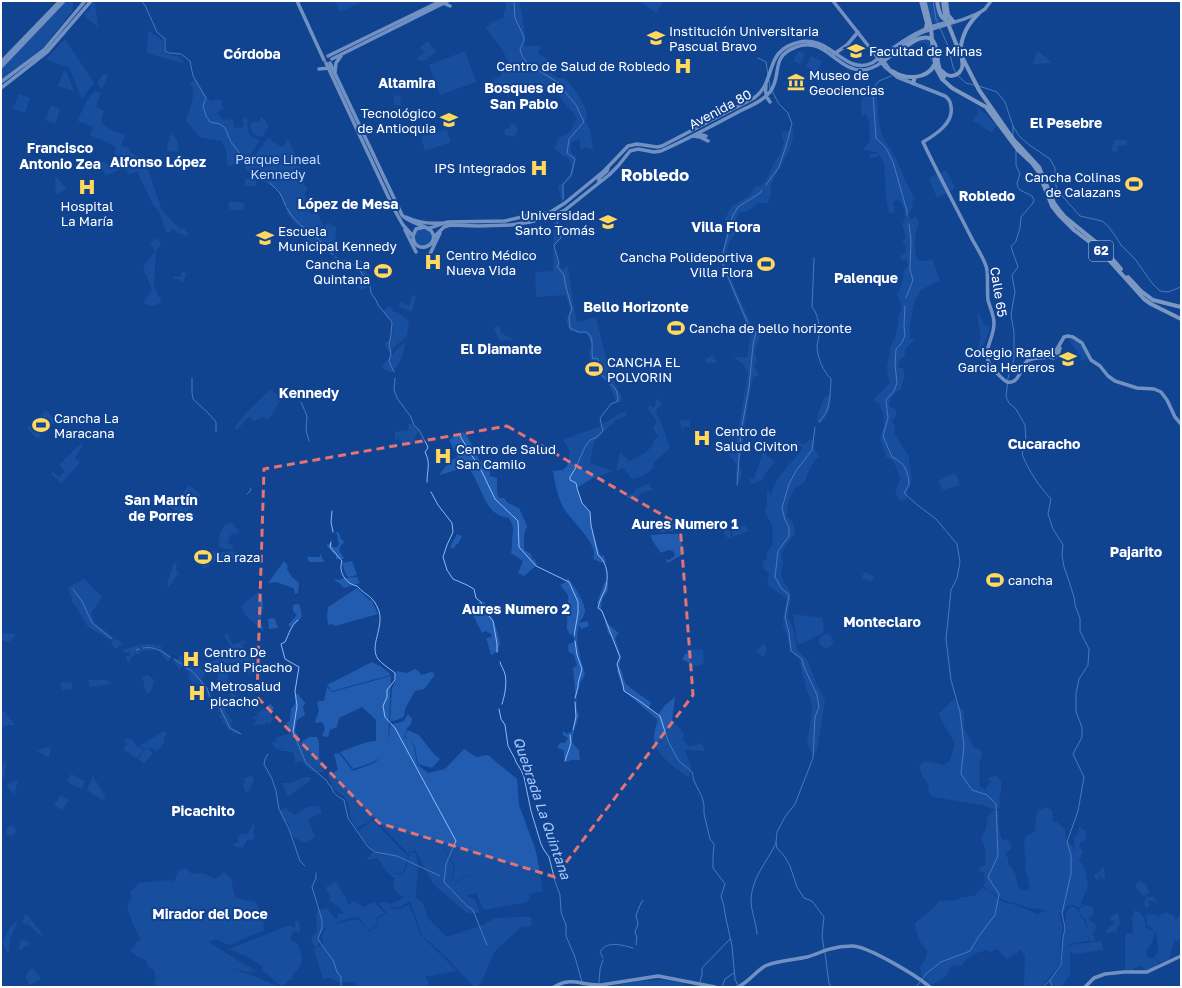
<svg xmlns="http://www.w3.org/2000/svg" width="1182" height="988" viewBox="0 0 1182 988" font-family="'Golos Text',sans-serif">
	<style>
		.green { fill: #225cb0; fill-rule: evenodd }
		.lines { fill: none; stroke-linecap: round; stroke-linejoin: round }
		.stream { stroke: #8db9f6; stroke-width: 1 }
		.major { stroke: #e7efff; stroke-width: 3.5 }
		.highway { stroke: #fff; stroke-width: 4 }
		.highway-bridge { stroke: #fff; stroke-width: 4 }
		.marked { fill: none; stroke: #e47373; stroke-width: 3; stroke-dasharray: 8 5; stroke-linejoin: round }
		.labels { text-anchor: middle; stroke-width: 4; stroke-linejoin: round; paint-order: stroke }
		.shield { fill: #114390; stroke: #b8c7de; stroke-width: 1 }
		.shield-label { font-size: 12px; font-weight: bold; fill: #fff }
		.poi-label { font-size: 13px; fill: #fff; stroke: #114390; text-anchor: start }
		.street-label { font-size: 13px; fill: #fff; stroke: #114390 }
		.park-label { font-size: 13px; fill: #c3dbfd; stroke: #114390 }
		.neighbourhood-label { font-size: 14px; font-weight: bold; fill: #fff; stroke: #114390 }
		.water-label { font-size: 14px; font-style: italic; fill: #a7c9fa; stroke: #114390 }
		.district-label { font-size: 17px; font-weight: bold; fill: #fff; stroke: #114390 }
	</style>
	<rect width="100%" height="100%" fill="#114390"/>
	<path class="green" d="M66,1H73V10L43,48L1,80V69Z
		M94,1H96L95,2L98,27L83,15L88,11Z
		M334,1H364L340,12Z
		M505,1H521L520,4L525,32L523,45L528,46H541L538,53L547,59L550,73L558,78H565C571,84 586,105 587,114C587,117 586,119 585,121L590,129L593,148L589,150L587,147L581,150L579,139L572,142C570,148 569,152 576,157L573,172V176L564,185L565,199L562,203L558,186L569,178L572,165L567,157L562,156L559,152L554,149L559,138L571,131L577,118L558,95L541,88L535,82L530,87L521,84L508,88L491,84L494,79L500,77L508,61L503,51L485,27L490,25V23L503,18L506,5Z
		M639,1H664L656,13Z
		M927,1H936L942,20L932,23Z
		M148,30L163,41V50L167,54L180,57L185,64L147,53Z
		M65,39L94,83L82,99L69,68L46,59Z
		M924,39L931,40C932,48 936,62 931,68C929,70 925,72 922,74L927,70L931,64L927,44C919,40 912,47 906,52L904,51Z
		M428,41L436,52L428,58L425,55L428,59C424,61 422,61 418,60L417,58L427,51L424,52L420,47Z
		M465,51L476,82L440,95L429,65Z
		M798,51L805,54L800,64L793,61Z
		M1038,51L1052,63L1032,64Z
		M811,56L822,61L817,72L806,67Z
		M64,70L67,73L74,91L58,86Z
		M103,74L108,76L102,89L97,83Z
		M196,79L208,99L211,101L221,99L223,109L217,113L223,120L233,119L234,128L244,127L243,118H247C248,130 246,136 260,140L250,155L240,164L227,166V153L222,141L199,137L186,120C190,109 197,94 190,83Z
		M874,89L877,92L878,116L882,136L896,158L906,182L915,199L912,200L913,206L908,215L912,219L915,216L919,222C915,233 912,248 918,260L927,261L932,259L940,280L921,290L914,303L910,324V339H915L906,348L904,358L900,359L898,368H903L905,377L902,383V389C894,393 890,397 889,406L896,410V416L892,421L895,426L894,433L909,457V463L912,478L908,491L907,499L900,501L895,493L900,479L897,469L893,461L886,457L880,438L884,425L883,413L879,403L874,400C879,393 885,389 890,383L888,375L887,367L891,345L895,337L897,329L899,315L902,308L897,294C902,286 904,280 903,271L908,267L907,261L901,260L900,256L906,253L905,245L902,242L906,238L902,224C908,218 905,204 897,199L893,203L895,212L889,214L886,195L884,163L878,153V157L870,158L869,154L877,153V152L865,150L864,148L870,141L869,122L866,114L861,116L862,94L871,92Z
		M95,91L101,93L96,107L104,111L101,120C105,130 116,131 125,135L121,146L128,148L130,152L142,159L146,163L161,208C166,216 173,222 181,229L183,227L188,234L187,236L178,233L172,229L169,233L166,232L160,213L153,205L137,171L130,175L124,168L118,165L121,157L114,154L116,149L115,146L90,135L93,127L78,121C82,110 86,99 95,91Z
		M19,94L30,98L25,113L13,109Z
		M400,95L401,105H394V96Z
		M51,105L60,109L55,124L45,120Z
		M976,107L985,113L993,122L997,125L991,133L981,125L973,121L979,111L976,108Z
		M260,117H262L269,126L264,132L265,134L262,137L253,134L251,131L250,123L260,121Z
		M513,124H514L518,130L514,137L505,135V129H508L510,125Z
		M446,129L451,142L425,151L421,137Z
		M793,129C796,146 777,170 771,185C770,188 771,191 771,194C770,197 769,200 768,203H758L746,212H739C736,220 733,227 735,235L730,240L726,254L725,266L751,324L754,329L760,328L764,329L762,330C761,333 760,337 759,340C756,348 752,351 757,359L754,366L759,375L753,377C746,406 745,435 739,464C743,473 742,477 737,485L736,476L737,465L728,453L736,454L737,438L748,372L743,364L732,356L747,358L751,331L747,326L731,289L721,260L726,235L725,219L731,207L750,195L756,186H760L766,181L774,163L780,154L784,143L781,133Z
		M171,133L177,140L179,152L166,151Z
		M268,138L281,147L283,146L288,139L301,167L298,170L299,173L305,177L304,184L307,188L305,194H304L306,199L304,202L307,208L311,214L317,211L324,227L328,222C330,224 335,226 336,228C337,230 334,251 333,255L324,248L322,251H317L313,248L315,246L304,237L308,233L296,224L288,215L281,197L277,190L262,180L255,178L245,168Z
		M31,139L37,141L33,152L26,149Z
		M1115,140H1127V145L1117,146L1118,152L1112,151V146Z
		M98,160L118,168L119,170L106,176Z
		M946,170L955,188L937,198L929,178Z
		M57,177L67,189L56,194L55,179Z
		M245,179H256V186H245Z
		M229,201L244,203L243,211L229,209Z
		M570,209L567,215L565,214L559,223L562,230L561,238L554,245V248L561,269L568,267L573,302L577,322L596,317L610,375L622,396L621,402L618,403C612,398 614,392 610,387C607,382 603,381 601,376L592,378L587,363L590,362L589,354L592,346L586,333L581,334L570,331L566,322L570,310L566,295L536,297L535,272L553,271L554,218Z
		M414 237a9 9 0 1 1 18 0a9 9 0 1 1-18 0Z
		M158,238L161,245L156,250L154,287L162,302C155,306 150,307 143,303L152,290L146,274L143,272L145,264L155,252L150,242Z
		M360,259L362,260L370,280L367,288L361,290L358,288L355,284L360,279L361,275L359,261Z
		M182,272L187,273L183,282H181L180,279H174V276L181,277Z
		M412,295L416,296L412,312L399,307L400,302L409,306Z
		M390,306L394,312H397L409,321L407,336L393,348L392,352H389L386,348L385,342H389C392,337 394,329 392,323C388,316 376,312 390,306Z
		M978,313L985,326L989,325L990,328L983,347V355L976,354L981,337L977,315Z
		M681,323L683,330L670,332L668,326Z
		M500,326L501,333C505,336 511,337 514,340L499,341L494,327Z
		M1068,339C1080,340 1084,349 1088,359L1081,361L1078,353Z
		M405,343C404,353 400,368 390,373L381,367L400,346Z
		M713,355V358L715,357L716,363H707L705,359Z
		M271,389L281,399L271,416L267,420L264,417L254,421L249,416L237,430L234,428L247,412Z
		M831,394C831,407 830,412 822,422L819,423L817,421L818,414L824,398Z
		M657,399H658L662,405L657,408L656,413L662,425L670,448L653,463L654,467C646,474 644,477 632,479L623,468L616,471L620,452L629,461C638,457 649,452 654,443L653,441L658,436L653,429L657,421L647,408L650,406L654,408Z
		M46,410L56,421L37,439L27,428Z
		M628,411L625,416L616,420L594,442L590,463L612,471L595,478L594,477L577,488L582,503L590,512L591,525L600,555L604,556L606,562L603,563L593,559C600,544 569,519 563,507C557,495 555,483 553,471L563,470L567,466L570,451L563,440L598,427L621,413Z
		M680,420L691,421L690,427L684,426V429H682Z
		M408,424H412L419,430L412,444L402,443L400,439L395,440V432L409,430Z
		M461,431L465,432L480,461L490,465V476L497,478V491L499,498H504L508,503L519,508C522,514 524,520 527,526C523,536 524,539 524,550L531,554L533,560L535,559L537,565L524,576L518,573L523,561L511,553C512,548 512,545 512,540C513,527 515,530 509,518C482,515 483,483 467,467L439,475L450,461L458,457L449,440Z
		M797,440L803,444L811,440L815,441C813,448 815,451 820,457C811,462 808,472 805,482C802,484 797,486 795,489C789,496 786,509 787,517L792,521L795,529L794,535L786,545L781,554L783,562L781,575L784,582L790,592L791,601L788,610V617L794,631L797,649L808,661L817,685L825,700L817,750L816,753H812L807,744L812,711L811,700L806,688L799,659L791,651L789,645L787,636L783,626V620L787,599L767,585L769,573L763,568V562L767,558V552L772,546L773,533L772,525L765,512L767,503V490L771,495C775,475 792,464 803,448L800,446L796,447L793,443Z
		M81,443L83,445L75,458L80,463L61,483L51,474L53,472L59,477L65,471L59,465Z
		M763,452L775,462L764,475L763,480L751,484L749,478L754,479Z
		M954,473L958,478L960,485L943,490L938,481Z
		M649,484L653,491C644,490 640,492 637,500L633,498H628L627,496L635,492V490L640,487Z
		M189,485L201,495L183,516L171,507Z
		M231,522L239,531L236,534L232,533L228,541L229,544L232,545L233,549H225L219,547C218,541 220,530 225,525C226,525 230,522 231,522Z
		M674,523L677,530L660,532Z
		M746,526L748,531L733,537L730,527Z
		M720,527L728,528L732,538L728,539Z
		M336,532H338L340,535V537L344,542C335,551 341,551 344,559H336V555L333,553L326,545L331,543L333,547H337L339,544C337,540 338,536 336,532Z
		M457,534L462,536L458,544H456L454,549L450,547Z
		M664,534H678L685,550V553L668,563L665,559L669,560L675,556L673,551L668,550L661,553L654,543L650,535Z
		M195,550L222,552L232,551L236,552L237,556L235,559L216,560L204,569L194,555L193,552Z
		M320,553L324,562H309L307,557H320Z
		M284,561L288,566L287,569L292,577L299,583L298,593L295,594L294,589L293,588L276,582L268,583Z
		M352,561L357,575L349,577L346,575L342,563Z
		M174,562L177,564L176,569L179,574C172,579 174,583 168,587L167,584Z
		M864,572L874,576L872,582L862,578Z
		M996,574L999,583L993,585L990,576Z
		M357,577L360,583L344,588L338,582L334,581L336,579L339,580L343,578Z
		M568,578C573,584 586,604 585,612C584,616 581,620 579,623L587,621L589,626L581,629L579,625C574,641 581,659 585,675C578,685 573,704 579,715L573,735L572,743L579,750L580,760H571L566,762L564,758V750L557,748L560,743H565L568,738L563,735V731L567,734L574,730C577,709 575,689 573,668L577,666L574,655L569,652L568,647L569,644L574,642V633L570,635L567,629L568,595L560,585L566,582Z
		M84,579L102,597L91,613L95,623L113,637L110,640L88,627L74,604L71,601L73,598L70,595L69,587Z
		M605,581L608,583C609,594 605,592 602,601C598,613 609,627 619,633L615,638L621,657L619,667C624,673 622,676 625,682C628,688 645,698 651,702L649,709L658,715L665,705L675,697L672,721L678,726L684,734L683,740L690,747L702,743L705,751L685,750L691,767L689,778C678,770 654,754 654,739C654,733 656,726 658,720L624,691L617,671L620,657L614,639L608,633L604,618L597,603Z
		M357,588L367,598L372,601L378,614L335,626L332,624L328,625L327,616L328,607Z
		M259,591L263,602V608L260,621L264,632C256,623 244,618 241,606Z
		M479,602H485L486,608L494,621L499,638L500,643L498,652L494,653L492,655H491L490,652L492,651H490L486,638L492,637L491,634L486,631L482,633L472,613Z
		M299,604C304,619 302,618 291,627L288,625L297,615L293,611V605Z
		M793,614L822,618L824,632L801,644L797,643Z
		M273,618L275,619V620L278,628L269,629L268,619Z
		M3,633L17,634L9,642L1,640Z
		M227,633L233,645L244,640L245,643L242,644L247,655L237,657L236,656L237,658L252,654L254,657H253L256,664L251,665L250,662L240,665L239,661L230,664L227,667L228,680L230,684L226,683L225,684L223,682H218L217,680L218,671L215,665L209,666L206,664L218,659L232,650L224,635Z
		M819 641a7 7 0 1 1 14 0a7 7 0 1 1-14 0Z
		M114,639L120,641L124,645L119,644V648H114L111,643Z
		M764,643L767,650L764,657L756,652Z
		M152,644L157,646L164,644L160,647L167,654L171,657L168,662L164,658L160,650L142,651V649L152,648L160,650V649L152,647L141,648L140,645Z
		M139,645L142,651L137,655L134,652L135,655L131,657H130V662H127L126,656H130V652L125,653L123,649L125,648L126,649Z
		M703,649L704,659L703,664C695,670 689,662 682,659L686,653L688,654L687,650Z
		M183,653L185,657L184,658L191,667H195L200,665L201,670L205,671V674L206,677L203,676L202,678L203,685C211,690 208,696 215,701V702L209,698L208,699L201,686H198L196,682L193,684L188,676L189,672L182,667L180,670L173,661L174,660H177Z
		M372,662L382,667L391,675L332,691L327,685Z
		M257,666L259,673L249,675L247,668Z
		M415,669L417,670L422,675L431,672L434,673V676L424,689L415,691L405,709L404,717L394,721H390L392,688L396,680V673L397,671L407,673Z
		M148,675L154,680L152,689L147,695L142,677Z
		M391,676L388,744L390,725L404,721L408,714L412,719L411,724L407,728L404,738L409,739L405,737L407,730L419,735L433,753L440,759L432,768L418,764L415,747L410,739L414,747L417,764L428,773L445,769L464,749L476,757L488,755L517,779L519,805L536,851L543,891L530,894L528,902L484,910L476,893L466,896L475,900L480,913H467L433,884L412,844L415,852L410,851L408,854L374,817L367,823L356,828L350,816L348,803L344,797L333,788L328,775L338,770L334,754L339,753L353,771L372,764L382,757L371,763L353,769L340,752L367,742L376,741V720L362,707L339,718L337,727L330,730L328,737L322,736L325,728L322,722L316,723L315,721L319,711L317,703L319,701H324L327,687L332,692ZM431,836L441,842L455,867L452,881L459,880L463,876L472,875L473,880L472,876H464L459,881H451L454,868L441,843Z
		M88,680H97L98,682V680H106L113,683L90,687Z
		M72,682V689L62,690L60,683Z
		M232,693L237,696L231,701V702L225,707L226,708L225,710L233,722L231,724V725L235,730L240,732L239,734L235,733L232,734L233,733L231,730L229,733L230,730L228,731L226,725L224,724L222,722L223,720L221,717L220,718L219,717L221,714L219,712L220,710L215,708L218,707L217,704L218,702L222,706L230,700L229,699Z
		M295,693L298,694L306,704H304L303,707L305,715L297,720L295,731L300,739V743L309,737H317L319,743V757L324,772H314L309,769L302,761L295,763V758L293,753L288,751H279L283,747L277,750L275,748L272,743L276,741V737L289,734L288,725L286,723L290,721L291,708C297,704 295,700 295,693Z
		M954,699L964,712V729L969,738L973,746L982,752L979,766L980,775L979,782L980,786L985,790L991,781L988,780V778L993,776H996L1001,781V793L999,798L1000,803L999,808L992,809L983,805L975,804L933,797L929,792L928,784L923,777L919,767L924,761L943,765L950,761L955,743L942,722L939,714L943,709Z
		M271,704L274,709L270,712L273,719L270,724L265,723V726L261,724L259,725L251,724L255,723L256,719L252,718L256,716L258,718L259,717L256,714L264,708L266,711L269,710L268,705Z
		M5,711L15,725H8L1,728V713Z
		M164,731L167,734L164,737C165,744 160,748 155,752L153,748H147L153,753L144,764L138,759L146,748L144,749L139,746Z
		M127,738L131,740L132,739L137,746L144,750L136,759L131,754L123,750L127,744L124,742Z
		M51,747L49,758L35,750Z
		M7,760L4,779L1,776V766Z
		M71,774L85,781L81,789L67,782Z
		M252,775L254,782L251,785V787L246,793L243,784L245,782L244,779Z
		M93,776L106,798L102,800L87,790Z
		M304,777H311L310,781L288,796L282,783H292Z
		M18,780L14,795L6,785Z
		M61,795L69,800L62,810L54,805Z
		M320,806L322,813L308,819L315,837L305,843L292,836L289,825L287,822L283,821L280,811L282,809L287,808L288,811L295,815L308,807Z
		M1047,807L1052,811L1053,822H1057L1065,829L1066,839L1073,847L1075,853L1074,837L1079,833V827L1087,832L1085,838L1087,839L1080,842L1079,846L1083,851L1079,860L1076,857L1083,865L1086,872L1088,888L1084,895L1080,908L1084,905C1090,907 1094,905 1094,914L1089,917V920L1096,925V929L1092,934C1093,937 1096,936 1095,941H1090L1086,934L1089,941L1072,943L1069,945V950H1070L1069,947L1071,945L1101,941L1103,950L1074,954L1070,951V975L1061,987H1052L1050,980L1062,965L1063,938L1066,928L1065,922L1067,910L1072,906L1078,910C1081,918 1087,922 1087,931C1090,920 1082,919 1079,910L1080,908L1074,905H1068L1063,913L1059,912L1063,927L1061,939L1060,962L1059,966L1041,987H1024L1025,956L1021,950L1007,959L997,949L990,952L986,950C973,954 969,956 961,966L952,965L945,977L932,985L921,975L920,967L926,958L927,951L921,943L917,934L915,923L934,908L939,901L956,900L962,897L974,896L983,887L1003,902L1016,905L1037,914L1044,911L1054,912L1025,907L1018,904L1003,900L983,886L985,882L984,873L978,870L981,866H984C988,855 985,848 981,838L986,829L987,818L992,811L998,810C1000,822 996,829 1003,840L1007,839L1011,846V849L1008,851L1005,855L1008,858V863L1015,873L1018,887L1023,891L1030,889L1027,875L1025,869L1026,862L1024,846L1025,837L1035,831L1036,817L1039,810Z
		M373,820L389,837L408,856L405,868L401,874L395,873L392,870L395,874L401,875C407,871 407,863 409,856V854L410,852L415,853L417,856L418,869L416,896L418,900L423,903L428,918L447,937L485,924L495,918L523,917L528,916L532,919L531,926L521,927L495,951L481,983L476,987H474L448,959L422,935L410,901L401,907H392L389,904L398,901L403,897L395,890L393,883L395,879L387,872L378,858L367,860V859L373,852H378L371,849L359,833V830Z
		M253,824L255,827L253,831L255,839L247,840L243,848L234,846L232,845L239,842L237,838L243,833L246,834L249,832Z
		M6 831a5 5 0 1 1 10 0a5 5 0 1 1-10 0Z
		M1101,867H1103L1105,872V878L1103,879L1100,878L1101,872L1098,880L1095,878L1094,875L1095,873L1096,874L1101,871Z
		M185,868L192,874L203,873L215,879L224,872L231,878L235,898L256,902L263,920L264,930L230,945L226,944L216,939L209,942L248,967L250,966L256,972L255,973L248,967L252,973L231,968L259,978L279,987H156L154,983L156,979L154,970L149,968L146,960L137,957L130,950L134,947L137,941L141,940L133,924L127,906L132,896L130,892L139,883L170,880L174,882L178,871Z
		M336,881L343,894L346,896V900L349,905L354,901L364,907L374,902L385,913L376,918L377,924L370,931L358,917L343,920L333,925L346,921L358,919L370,932L378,925L377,919L387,913L378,903L387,902L392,909H401L409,904L421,935L457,971L425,977L428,981L429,987H356V983L353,982H338L330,978L323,979L314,949L321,946L323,942L321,937L327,927L332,925C326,926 324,928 322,934L319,933L318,938L321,941L316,948L314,946L311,938L317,932L316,915L317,911L326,908C331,911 331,916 337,919L338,918V913L344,914L339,907L330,901V896L325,888Z
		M1140,881C1147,884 1148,887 1149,893L1144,896L1142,895L1137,888H1136V884Z
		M1149,897H1154L1157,903L1149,900L1148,902L1149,906L1145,908L1144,902L1146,898Z
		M1135,910C1143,914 1147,919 1145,927L1150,929L1153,932L1152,928L1147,926V920L1145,915L1153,914L1158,916L1156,920L1160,915L1166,912L1174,916L1176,920L1174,922L1177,920L1176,918L1179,917L1181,914V934H1178L1181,935L1178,941L1176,942L1174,940L1169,959L1160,963L1154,956L1159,953C1156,943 1158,931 1155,921L1157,933H1153L1154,937L1151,940L1153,942L1146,950L1148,958L1150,959L1152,958H1155L1159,963L1156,966L1144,972L1142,966L1134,968V971L1125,970V936L1128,933H1133L1132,917Z
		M26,913L43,935H40L27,923L25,925L22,922Z
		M1117,913H1118L1120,922L1116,932L1105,933L1109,927L1114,924V922L1110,919L1113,915Z
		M18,920L10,939L9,951L7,953L3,943L10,927Z
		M297,921H298C299,925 302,929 299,932L294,931L292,934L290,940L298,944C299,949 301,953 302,957C303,966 296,971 291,977H293V980L290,979L282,987L262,970V966L248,957L230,950L229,949L287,926H290L294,928L296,927L295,924V922Z
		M23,939L27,942L28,941L30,944L20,950L19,948L20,941Z
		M32,967L41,979L30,985L25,977Z
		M664,980L682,983L687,987L614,986L640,981Z"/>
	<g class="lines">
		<path class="stream" d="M141,1L145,5L157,32L165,39V51L169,53L181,54L190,61L193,76L206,98L203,106L206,116L210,122L220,124L225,128L231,142L242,156
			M514,1L515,18L524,37V41L520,49L522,56L528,64L562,85L566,93L576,105L584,122L569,139L567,153L575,159L571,175L563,184V199
			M933,1L936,19L938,23
			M940,28L948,46L953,67L956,73
			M758,58L766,62L768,75
			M891,76L879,81L872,89L873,94L876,138L886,148L893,162L907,211V215
			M958,76L966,83L974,85
			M769,80L770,89
			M979,86L997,92L1005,102L1013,126L1019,136L1028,144L1050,159L1055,168V180L1057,190L1080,216L1102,221L1108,226L1116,237L1121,245L1135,259L1152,283L1160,291L1168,292L1181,287
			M1013,126V136
			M1016,151V165L1020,174L1017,183L1018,187L1020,190L1032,196L1034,200L1033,203L1021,217L1020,228L1016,241L1011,247L1018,267L1012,275L1015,292L1011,315L1014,332V359L1008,378L1006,397L1009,403L1016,409L1025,425L1026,442L1022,454C1029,471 1038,485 1051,499L1048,514L1053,529L1063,545L1062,555L1064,567L1069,581L1074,597L1075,605L1080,618V631L1089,649L1088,665L1079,679L1076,693V712L1082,727V737L1073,754L1084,777L1078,811L1067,842L1071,855V874L1062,913L1065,928L1063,938L1061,965L1050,980L1043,987
			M270,183L280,193L286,206
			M766,185L779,167L786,146L792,124L788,113L779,104L772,91
			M287,208C297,227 311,230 324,245
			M561,214L557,223L561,238L554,245C555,252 558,257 559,264L557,266L564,275L565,283L572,309L569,317L570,328C573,329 576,331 579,332C581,332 584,332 586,332C596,336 590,352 593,359L596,358L598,359L602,376C606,378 607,380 610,383C616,389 618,392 618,401L611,404L600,418L602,427L603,429L602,432L597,437L590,440L585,447L575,469L570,477V480L576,483L577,488L582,503L590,512L591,525L598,555C608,563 609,578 605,590C602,596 599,602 598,608L602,611L620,657L617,664L623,685L624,691L638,700L660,716L668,741L678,760L692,772L694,781L702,797L704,805V814L710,839L714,844L713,856V868L725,884L721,896L724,906L725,914L732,946L735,979L738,986
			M325,247L333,255
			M335,257L341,261H350L361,272L370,286L371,293L376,300L378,305L392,322L391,335L389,344L391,354L389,361L394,372
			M814,258L812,307C818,314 820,326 819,335C819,339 817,343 817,347C818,359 823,371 831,379C831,385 830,390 830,395C828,409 828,411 819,422
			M906,298L913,280L910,270L911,241L909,224
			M905,306L904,326L905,336L901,344L896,349L895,364L897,383L894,391L886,400L888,418L883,436L892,457C905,463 908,471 909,485L904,493L916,504L936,519L957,544L960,562L957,578L951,590L946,639L951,680L960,712L964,746L961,774L972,790L987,795L996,804L998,856L988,877L999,894L995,915L979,936L970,951L941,962L928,972L922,979
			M192,378V393L193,399L208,413L216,422V432
			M395,378L394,390L397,398L411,417L414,425L419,430L427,445L428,448L425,452C431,464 427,469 427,482
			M301,402L307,416L306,430L309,441
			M815,427L812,450L796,471L789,484L782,508L785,520L789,527V536L778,551L775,577L781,588L789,595L785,617L789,633L791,651L802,659L804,667L817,695L819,707L815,717L813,758L795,804L785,817L777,832L776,842L777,848L785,857L790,866L797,887L804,898L812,901L824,917L822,936L824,949
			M460,436L482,472L495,499L518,521L519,547L536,566L569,582L578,602V613L574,636
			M737,485L741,431L749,388L753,345L756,332L751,331L721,260L733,215L738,207L760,193L762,190
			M431,492L438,505L452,523L453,532L447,545L443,557L447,570L453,579L467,585L474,589L476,598L481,602L485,611L493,621L497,644V652
			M247,494L251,490L250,488
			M332,511L331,522L333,532
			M331,542L330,547L342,561C338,572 346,584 357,586C367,597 373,595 379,611C384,628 369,646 378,659C382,664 390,669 395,673V680L387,690V697L383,706L385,717L395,728L456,841L446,864L444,882L467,906L473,910L487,945
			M73,589L82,601L92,623L112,639
			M298,620C291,625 289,634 285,642L281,644L285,659L299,667L295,691L297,706L293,732L306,763L327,781L329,785L331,786C333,794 337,796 344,800L348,818L368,847L375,852L397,856L440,876
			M575,641L577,655L582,669L578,683V687L575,698
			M143,648C155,646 161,651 170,657
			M136,650L139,649
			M174,659L193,672L207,688L210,697L219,706L230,728L241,734
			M500,662C501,666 504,670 505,674C507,683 505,695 502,704
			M499,709L501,719L505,725L508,746L515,759L516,762L521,770L524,777L531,811L541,844L544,850L549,857L555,881L560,895L561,912L566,925V936L575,957L582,982
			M573,730L576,717L575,702
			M268,754L265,759L264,764L272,779L276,791L279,809L289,829L300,861L305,866
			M565,761L571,743L570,735
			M316,873V878L312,887L322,920V928L318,938L321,944L333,960L337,972L341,977V987
			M757,934C756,922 751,911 751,900C752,876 767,863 776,843
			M636,945L637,938L635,932L638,924L636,915L641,903L643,900
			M825,953L829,983L831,987
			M603,958L600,952C607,940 622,945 633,948
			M1050,980L1052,987
			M700,982L702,974V968L730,939
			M599,983L600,969L603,960
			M583,986V987
			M698,987V986
			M722,987L725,979L734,973
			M916,987L920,982"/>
		<path class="major" d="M297,1L324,60
			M833,1L885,67L897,77L945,96C949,99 951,102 951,107C954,123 935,135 923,142C938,174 955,205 971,237C975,245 986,261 987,270C988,279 987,290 988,300C990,308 994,315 994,323C994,343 977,353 996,372C999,375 1003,380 1007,382C1019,385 1021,367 1027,361C1034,356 1045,359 1053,356L1064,337L1068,336L1073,337L1082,343L1091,360L1100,366L1108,376L1115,381L1137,388L1154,389L1161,392L1167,400L1175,417L1181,424
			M443,3L450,6
			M834,54L847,45L858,32
			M328,56L441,1
			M332,59L448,1
			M882,59L890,70
			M1,62L60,1
			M326,63L394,209L403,225L413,236
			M330,63L402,215C409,224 428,225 432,232C440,246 414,256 413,236L416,229L424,227
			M1,67L64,1
			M319,69L329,68
			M335,72L336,63L341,56
			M1,82L44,50L85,1
			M766,86C765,91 766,97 770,102
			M1,88L47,52L91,1
			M740,97L743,100L742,104
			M697,134L706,136
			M693,136L700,137L708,141
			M599,182V178L607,171L608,168
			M406,217C416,222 429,224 441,223
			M429,228C436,227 441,223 448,222L505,221L530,215L549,213L565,203L604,171L628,146L637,144L657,147L662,146L754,98C778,81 762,50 800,42C810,40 820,43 829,49C843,58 855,71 872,63C898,45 918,27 950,22
			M405,230L416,252
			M434,237L444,227L450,225L478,226L511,225L530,222L554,215L565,210L609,175L618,166L630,151L638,149L654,152L661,151C688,139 714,125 740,111C750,106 763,101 770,92C783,75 769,57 796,47C825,35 837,72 864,70C881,68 902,45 917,35C925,30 936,28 945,25C957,22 968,18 979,13L985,9L991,1
			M430,254L440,233
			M1053,358C1058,357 1059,353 1060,348
			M554,987C573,976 581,986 601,985L658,976L715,987
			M738,987C749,982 755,972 765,966C778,960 794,960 807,957C815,955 822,951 830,949C837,947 845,946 852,946C868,946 917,976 930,987
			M1085,987L1094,978L1105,974L1124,972H1147L1181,956"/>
		<path class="highway" d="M921,1L927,23L926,28
			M937,1C939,11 939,18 950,22
			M946,1L948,15L953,21
			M957,46L960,53L979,90L1013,139L1039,167L1054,203L1059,210L1065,217L1102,247L1121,269
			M899,49C908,47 914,39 922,38C937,34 937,53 938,62C939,68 941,73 944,77
			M933,52L936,68L942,79L952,88L986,107L1018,150L1032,163L1038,171L1052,206L1059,215L1074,230L1100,250L1144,299L1151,304L1181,319
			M960,52C962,35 967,25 979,13
			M892,71C905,80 927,80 935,64
			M942,71C951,81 965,74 962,60
			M913,83L915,77
			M1128,277L1141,291L1153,300L1181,307"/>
		<path class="highway-bridge" d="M943,1L945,16L957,46
			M925,3L931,28L933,52"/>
	</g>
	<path d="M0 0H1182V988H0ZM507,426L680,525L693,695L555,877L379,823L257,697L264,469Z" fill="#114390" fill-opacity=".55" fill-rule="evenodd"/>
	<path class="marked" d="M507,426L680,525L693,695L555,877L379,823L257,697L264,469Z"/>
	<defs>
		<g id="university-bare" transform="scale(1.38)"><path d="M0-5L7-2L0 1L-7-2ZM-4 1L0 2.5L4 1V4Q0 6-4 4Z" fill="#ffd85d" stroke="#114390" stroke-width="2.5" paint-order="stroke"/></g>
		<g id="hospital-bare" transform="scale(1.38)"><path d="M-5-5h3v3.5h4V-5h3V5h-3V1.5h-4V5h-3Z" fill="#ffd85d" stroke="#114390" stroke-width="2.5" paint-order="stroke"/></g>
		<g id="museum-bare" transform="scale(1.38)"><path d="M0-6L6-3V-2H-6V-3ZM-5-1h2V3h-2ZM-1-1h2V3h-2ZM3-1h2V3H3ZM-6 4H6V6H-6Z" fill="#ffd85d" stroke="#114390" stroke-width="2.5" paint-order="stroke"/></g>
		<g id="stadium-bare" transform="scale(1.38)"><path d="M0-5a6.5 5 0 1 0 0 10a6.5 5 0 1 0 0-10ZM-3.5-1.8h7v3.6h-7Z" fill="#ffd85d" stroke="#114390" stroke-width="2.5" paint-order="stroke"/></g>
	</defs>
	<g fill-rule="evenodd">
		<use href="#university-bare" x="656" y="38"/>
		<use href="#university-bare" x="856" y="51"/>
		<use href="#hospital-bare" x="683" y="66"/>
		<use href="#museum-bare" x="796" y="82"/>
		<use href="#university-bare" x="449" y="120"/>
		<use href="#hospital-bare" x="539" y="168"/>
		<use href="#stadium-bare" x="1134" y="184"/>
		<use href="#hospital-bare" x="87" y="187"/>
		<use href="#university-bare" x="608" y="222"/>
		<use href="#university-bare" x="265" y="238"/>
		<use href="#hospital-bare" x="433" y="262"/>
		<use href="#stadium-bare" x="766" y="264"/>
		<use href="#stadium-bare" x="383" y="271"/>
		<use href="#stadium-bare" x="676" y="328"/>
		<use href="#university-bare" x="1068" y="359"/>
		<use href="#stadium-bare" x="594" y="369"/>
		<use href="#stadium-bare" x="41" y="425"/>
		<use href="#hospital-bare" x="702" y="438"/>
		<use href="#hospital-bare" x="443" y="456"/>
		<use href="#stadium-bare" x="203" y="557"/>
		<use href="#stadium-bare" x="995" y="580"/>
		<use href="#hospital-bare" x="191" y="659"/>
		<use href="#hospital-bare" x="197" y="693"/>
	</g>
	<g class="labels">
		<rect class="shield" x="1089" y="241" width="24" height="20" rx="3"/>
		<g class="shield-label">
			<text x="1101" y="255">62</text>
		</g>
		<g class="poi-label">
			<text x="669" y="36">Institución Universitaria<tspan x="669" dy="15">Pascual Bravo</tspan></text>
			<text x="869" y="56">Facultad de Minas</text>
			<text x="670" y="71" text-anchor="end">Centro de Salud de Robledo</text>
			<text x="809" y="80">Museo de<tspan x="809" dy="15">Geociencias</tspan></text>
			<text x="436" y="118" text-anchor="end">Tecnológico<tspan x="436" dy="15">de Antioquia</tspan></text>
			<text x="526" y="173" text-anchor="end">IPS Integrados</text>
			<text x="1121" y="182" text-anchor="end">Cancha Colinas<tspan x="1121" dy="15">de Calazans</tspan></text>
			<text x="87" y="211" text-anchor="middle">Hospital<tspan x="87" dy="15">La María</tspan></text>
			<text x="595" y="220" text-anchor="end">Universidad<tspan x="595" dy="15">Santo Tomás</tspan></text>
			<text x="278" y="236">Escuela<tspan x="278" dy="15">Municipal Kennedy</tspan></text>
			<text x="446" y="260">Centro Médico<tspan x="446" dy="15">Nueva Vida</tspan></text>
			<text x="753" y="262" text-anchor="end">Cancha Polideportiva<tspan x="753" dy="15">Villa Flora</tspan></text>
			<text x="370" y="269" text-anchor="end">Cancha La<tspan x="370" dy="15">Quintana</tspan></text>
			<text x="689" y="333">Cancha de bello horizonte</text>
			<text x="1055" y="357" text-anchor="end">Colegio Rafael<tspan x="1055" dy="15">Garcia Herreros</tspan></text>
			<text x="607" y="367">CANCHA EL<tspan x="607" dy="15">POLVORIN</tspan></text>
			<text x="54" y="423">Cancha La<tspan x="54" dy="15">Maracana</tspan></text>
			<text x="715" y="436">Centro de<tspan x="715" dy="15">Salud Civiton</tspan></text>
			<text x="456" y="454">Centro de Salud<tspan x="456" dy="15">San Camilo</tspan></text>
			<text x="216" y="562">La raza</text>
			<text x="1008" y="585">cancha</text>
			<text x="204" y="657">Centro De<tspan x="204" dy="15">Salud Picacho</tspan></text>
			<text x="210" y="691">Metrosalud<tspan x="210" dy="15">picacho</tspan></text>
		</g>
		<g class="street-label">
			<text transform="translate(720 109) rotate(-28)" y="5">Avenida 80</text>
			<text transform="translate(999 292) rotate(81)" y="5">Calle 65</text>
		</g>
		<g class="park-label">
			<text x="278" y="164">Parque Lineal<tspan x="278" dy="15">Kennedy</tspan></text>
		</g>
		<g class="neighbourhood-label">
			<text x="252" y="59">Córdoba</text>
			<text x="407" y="88">Altamira</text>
			<text x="524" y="93">Bosques de<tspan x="524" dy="16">San Pablo</tspan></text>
			<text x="1066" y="128">El Pesebre</text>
			<text x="60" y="153">Francisco<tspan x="60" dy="16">Antonio Zea</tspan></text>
			<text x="158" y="167">Alfonso López</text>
			<text x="987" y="201">Robledo</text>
			<text x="348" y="209">López de Mesa</text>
			<text x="726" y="232">Villa Flora</text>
			<text x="866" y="283">Palenque</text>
			<text x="636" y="312">Bello Horizonte</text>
			<text x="501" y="354">El Diamante</text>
			<text x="309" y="398">Kennedy</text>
			<text x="1044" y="449">Cucaracho</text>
			<text x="161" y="505">San Martín<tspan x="161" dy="16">de Porres</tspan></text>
			<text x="685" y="529">Aures Numero 1</text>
			<text x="1136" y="557">Pajarito</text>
			<text x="516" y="614">Aures Numero 2</text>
			<text x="882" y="627">Monteclaro</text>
			<text x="203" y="816">Picachito</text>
			<text x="210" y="919">Mirador del Doce</text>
		</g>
		<g class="water-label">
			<text transform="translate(542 808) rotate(71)" y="5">Quebrada La Quintana</text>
		</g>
		<g class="district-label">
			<text x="655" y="181">Robledo</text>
		</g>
	</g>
	<rect width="1182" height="988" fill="none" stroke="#ffffff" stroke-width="4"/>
</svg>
